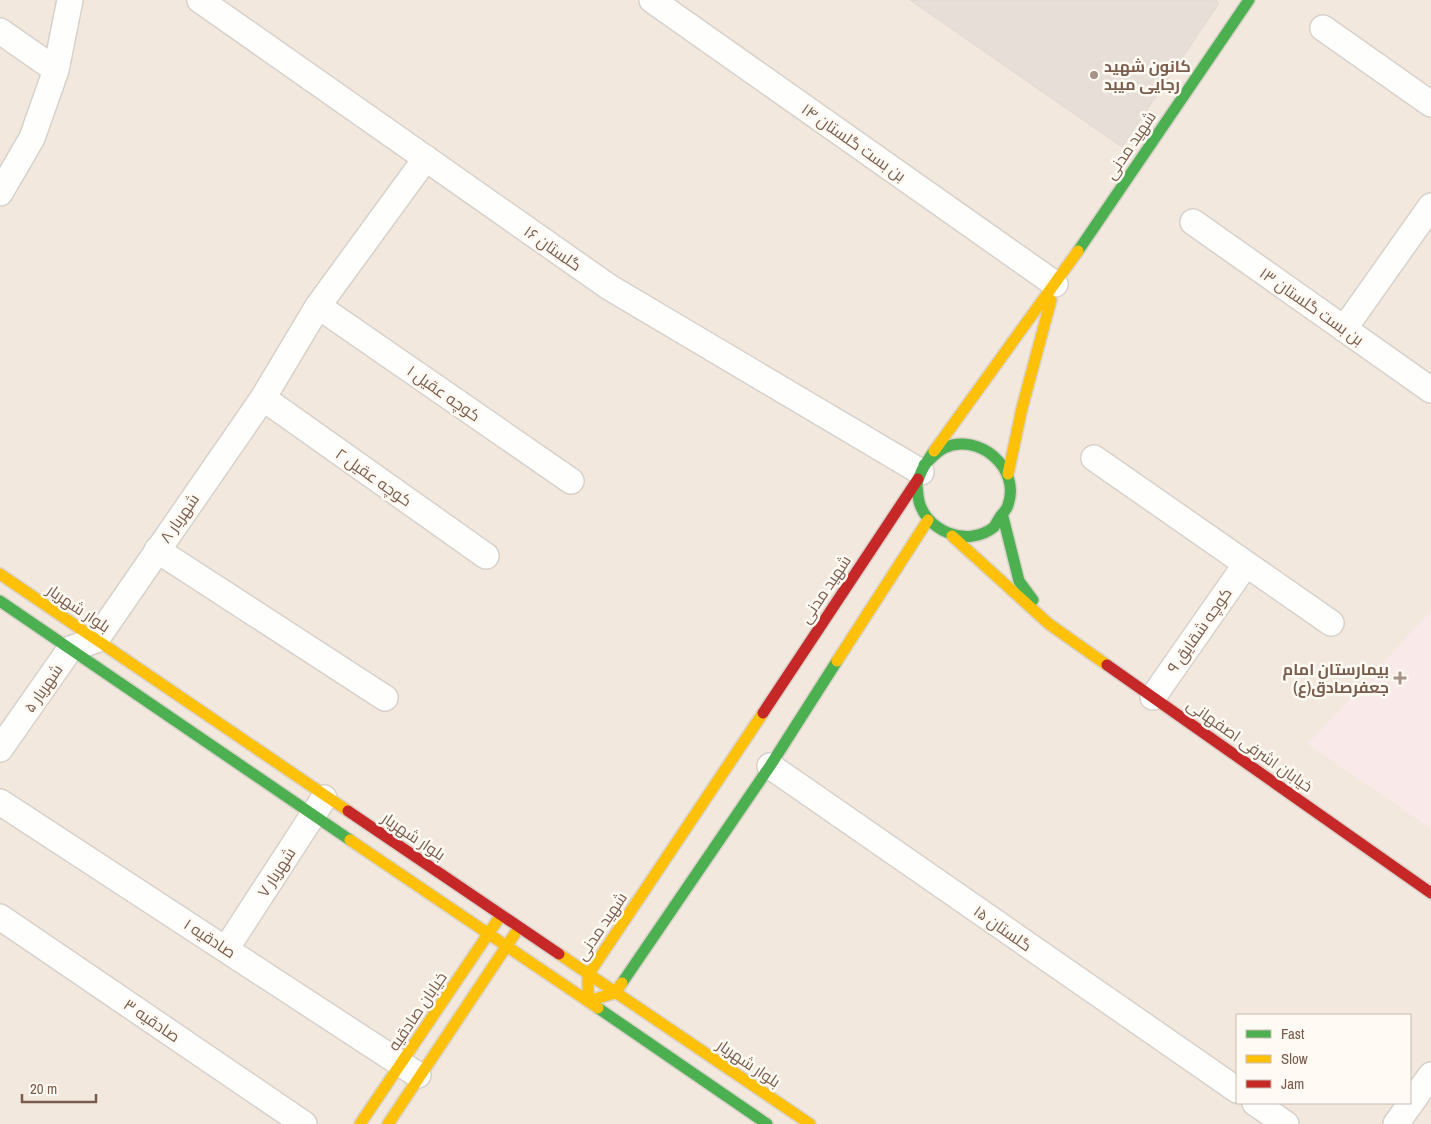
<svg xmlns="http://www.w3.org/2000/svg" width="1431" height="1124" viewBox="0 0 1431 1124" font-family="'Archivo Narrow',Cairo,sans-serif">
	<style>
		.residential { fill: #f2e8de; fill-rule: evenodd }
		.medical { fill: #fae9e9 }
		.building { fill: #e6ded7; stroke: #e2d8d2 }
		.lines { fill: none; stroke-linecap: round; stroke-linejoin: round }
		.street-casing { stroke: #d7d1cb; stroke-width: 28 }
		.fast-casing { stroke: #d9d2cb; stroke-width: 14 }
		.slow-casing { stroke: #d9d2cb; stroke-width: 14 }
		.jam-casing { stroke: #d9d2cb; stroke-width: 14 }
		.street { stroke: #fefefd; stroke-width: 25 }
		.fast { stroke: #4caf50; stroke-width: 11 }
		.slow { stroke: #ffc107; stroke-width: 11 }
		.jam { stroke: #c62828; stroke-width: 11 }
		.poi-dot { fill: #a69286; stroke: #fffaf3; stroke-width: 2 }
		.labels { text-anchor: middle; stroke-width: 5; stroke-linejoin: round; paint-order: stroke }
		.poi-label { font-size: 16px; font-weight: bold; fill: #7a5c4d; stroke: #fffaf3; text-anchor: start }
		.street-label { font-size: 16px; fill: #7a5c4d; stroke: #fffaf3 }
	</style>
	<rect width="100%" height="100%" fill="#f9f5f0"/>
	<path class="residential" d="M0,0H1431V1124H0ZM1237,1015H1410V1103H1237Z"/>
	<path class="medical" d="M1431,611V829L1308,744Z"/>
	<path class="building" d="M910,0H1216L1219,3L1122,147Z"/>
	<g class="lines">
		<g class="street-casing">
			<path id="street" d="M200,0L609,287L921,472
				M652,0L1055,284
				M1323,28L1431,104
				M0,31L56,70
				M0,193L32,138L56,70L70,0
				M1193,222L1431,390
				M318,306L571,481
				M1344,329L1431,206
				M263,398L486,556
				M1094,458L1331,623
				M157,550L385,698
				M1153,697L1246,564
				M0,749L70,649L96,640L263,398L318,306L426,158
				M770,766L1237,1090
				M0,802L418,1075
				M0,917L304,1124
				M226,949L324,798
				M1255,1103L1286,1124
				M1396,1124L1431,1075"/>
		</g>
		<g class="fast-casing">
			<path id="fast" d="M1078,251L1249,0
				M924,465C931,459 936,452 944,448C979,432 1021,468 1008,505C1007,509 1003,513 1000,517C998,520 996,524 994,527C967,549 922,530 918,496C918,493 917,489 917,485C919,472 927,462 934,451
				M1003,517L1019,581L1033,600
				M0,601L350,840
				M622,983L770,766L837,661
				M598,1008L767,1124"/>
		</g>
		<g class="slow-casing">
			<path id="slow" d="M934,451L1078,251
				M1008,474L1022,408L1051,300
				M952,536L1049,624L1107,665
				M0,574L348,811
				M837,661L928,520
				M350,840L598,1008
				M559,954L810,1124
				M622,983L615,993L588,1001V975L763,713
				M360,1124L497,921
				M388,1124L516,932"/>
		</g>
		<g class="jam-casing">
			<path id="jam" d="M1107,665L1431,893
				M763,713L918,479
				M348,811L559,954"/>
		</g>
		<use href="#street" class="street"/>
		<use href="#fast" class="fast"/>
		<use href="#slow" class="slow"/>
		<use href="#jam" class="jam"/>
	</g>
	<g class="poi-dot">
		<circle cx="1094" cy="75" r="5"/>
		<path d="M1397.5 670.5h5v5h5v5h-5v5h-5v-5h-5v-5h5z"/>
	</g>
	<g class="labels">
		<g class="poi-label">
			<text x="1104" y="72">کانون شهید<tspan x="1104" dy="18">رجایی میبد</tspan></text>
			<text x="1389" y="675" text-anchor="end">بیمارستان امام<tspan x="1389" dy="18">جعفرصادق(ع)</tspan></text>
		</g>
		<g class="street-label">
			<text transform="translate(854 142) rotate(35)" y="6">بن بست گلستان ۱۴</text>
			<text transform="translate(1130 145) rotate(-56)" y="6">شهید مدنی</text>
			<text transform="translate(553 248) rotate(35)" y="6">گلستان ۱۶</text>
			<text transform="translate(1312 306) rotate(35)" y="6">بن بست گلستان ۱۳</text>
			<text transform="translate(444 393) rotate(35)" y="6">کوچه عقیل ۱</text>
			<text transform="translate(374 477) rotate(35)" y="6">کوچه عقیل ۲</text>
			<text transform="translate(179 518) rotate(-55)" y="6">شهریار ۸</text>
			<text transform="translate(825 589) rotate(-56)" y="6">شهید مدنی</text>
			<text transform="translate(79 608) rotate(34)" y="6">بلوار شهریار</text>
			<text transform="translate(1199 630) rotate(-55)" y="6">کوچه شقایق ۹</text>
			<text transform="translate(43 688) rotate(-55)" y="6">شهریار ۵</text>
			<text transform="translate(1250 745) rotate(35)" y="6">خیابان اشرفی اصفهانی</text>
			<text transform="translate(414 836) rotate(34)" y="6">بلوار شهریار</text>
			<text transform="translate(276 872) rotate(-57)" y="6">شهریار ۷</text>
			<text transform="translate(601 926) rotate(-56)" y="6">شهید مدنی</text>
			<text transform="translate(1003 928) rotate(35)" y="6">گلستان ۱۵</text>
			<text transform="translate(210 938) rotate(33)" y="6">صادقیه ۱</text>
			<text transform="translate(417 1011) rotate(-56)" y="6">خیابان صادقیه</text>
			<text transform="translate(152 1020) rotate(34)" y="6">صادقیه ۳</text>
			<text transform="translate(749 1063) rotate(34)" y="6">بلوار شهریار</text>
		</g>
	</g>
	<rect x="1236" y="1014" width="175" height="90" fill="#fffaf3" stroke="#cabbb1"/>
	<rect x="1246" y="1030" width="25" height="8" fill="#4caf50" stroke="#cabbb1"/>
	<text x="1281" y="1039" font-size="15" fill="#7a5c4d">Fast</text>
	<rect x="1246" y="1055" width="25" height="8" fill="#ffc107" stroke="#cabbb1"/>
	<text x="1281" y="1064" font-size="15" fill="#7a5c4d">Slow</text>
	<rect x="1246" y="1080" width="25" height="8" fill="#c62828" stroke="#cabbb1"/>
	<text x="1281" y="1089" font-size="15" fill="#7a5c4d">Jam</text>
	<path d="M22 1094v8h74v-8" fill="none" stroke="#7a5c4d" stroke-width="2.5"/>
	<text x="30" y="1094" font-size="15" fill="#7a5c4d" stroke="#fffaf3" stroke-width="4" paint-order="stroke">20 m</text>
</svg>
